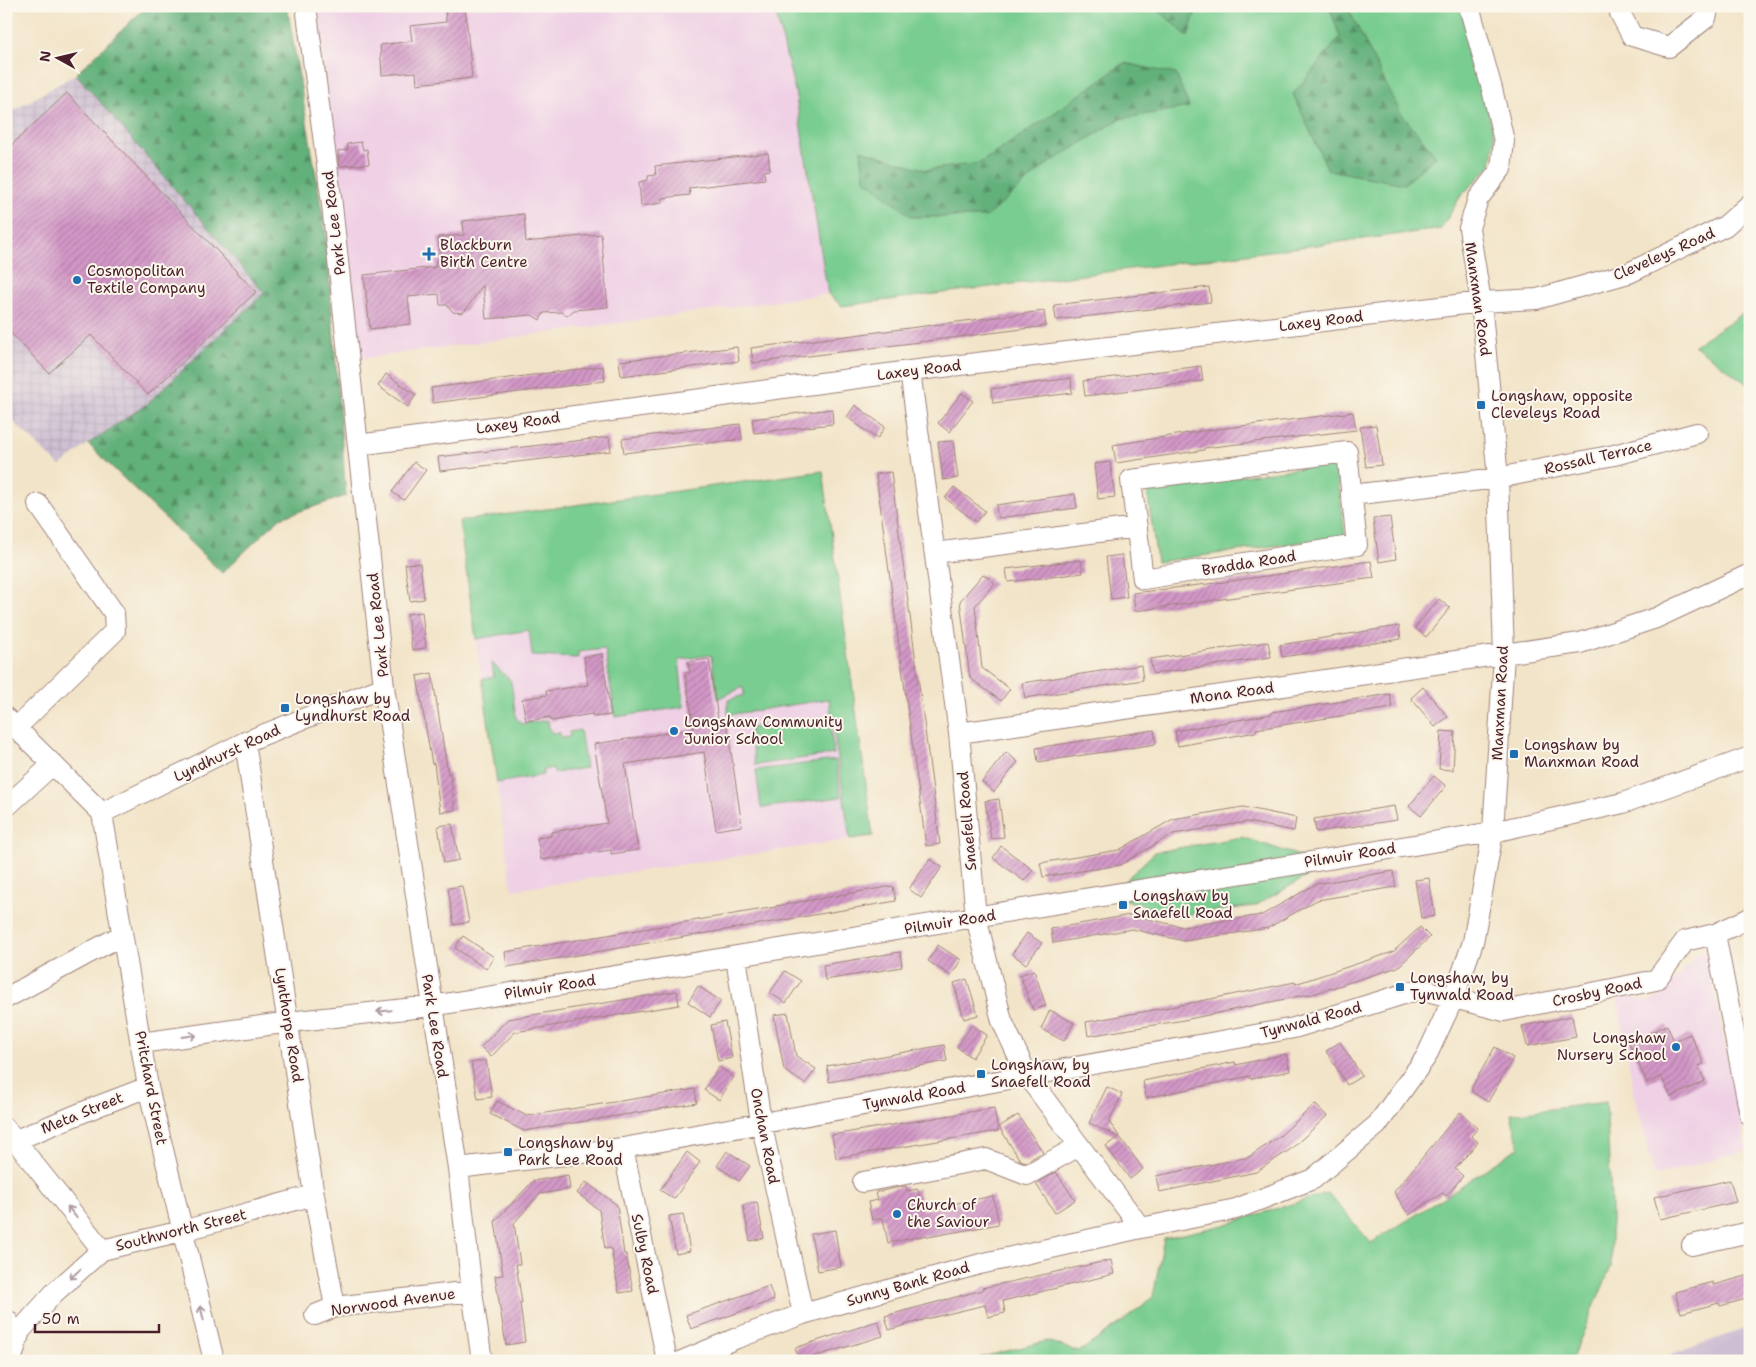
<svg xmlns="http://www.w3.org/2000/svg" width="1756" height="1367" viewBox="0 0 1756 1367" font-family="'Shantell Sans',sans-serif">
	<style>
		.built { fill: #efd0e5 }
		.industrial { fill: url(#industrial-grid) }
		.railway { fill: #cdbed2 }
		.green { fill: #79cd90; stroke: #62765e }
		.forest { fill: url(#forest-firs); stroke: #566852 }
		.building { fill: url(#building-hatch) }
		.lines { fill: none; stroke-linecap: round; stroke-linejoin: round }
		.minor-casing { stroke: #9e827a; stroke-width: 22 }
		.minor { stroke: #fff; stroke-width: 20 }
		.oneway { stroke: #ae9aa0 }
		.poi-dot { fill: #1f6fb2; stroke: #fbf7ec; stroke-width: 2 }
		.labels { text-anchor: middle; stroke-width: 4; stroke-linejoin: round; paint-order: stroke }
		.street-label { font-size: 15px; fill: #4a1f2b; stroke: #fbf7ec }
		.poi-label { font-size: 15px; fill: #4a1f2b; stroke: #fbf7ec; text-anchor: start }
	</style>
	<defs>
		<pattern id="industrial-grid" width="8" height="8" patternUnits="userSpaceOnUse" patternTransform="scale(1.25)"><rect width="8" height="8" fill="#cdbed2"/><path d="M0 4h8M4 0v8" fill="none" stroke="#b2a3b4"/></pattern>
		<pattern id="forest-firs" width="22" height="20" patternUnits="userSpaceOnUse" patternTransform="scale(1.25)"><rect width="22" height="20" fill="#62b07a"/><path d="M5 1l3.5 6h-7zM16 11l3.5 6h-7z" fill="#538f64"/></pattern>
		<pattern id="building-hatch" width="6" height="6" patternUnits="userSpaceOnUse" patternTransform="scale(1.25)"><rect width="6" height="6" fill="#d398c7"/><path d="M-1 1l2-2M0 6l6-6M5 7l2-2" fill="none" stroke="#ad7ba2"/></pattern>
	</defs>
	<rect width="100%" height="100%" fill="#fbf7ec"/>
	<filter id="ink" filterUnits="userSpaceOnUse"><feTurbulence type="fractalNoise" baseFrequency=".02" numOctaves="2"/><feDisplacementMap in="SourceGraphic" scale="10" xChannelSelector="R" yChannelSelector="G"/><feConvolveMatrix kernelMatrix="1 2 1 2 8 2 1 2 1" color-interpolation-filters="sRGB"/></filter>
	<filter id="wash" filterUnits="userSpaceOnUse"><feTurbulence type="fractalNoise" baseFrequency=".0096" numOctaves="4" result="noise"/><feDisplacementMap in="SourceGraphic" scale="20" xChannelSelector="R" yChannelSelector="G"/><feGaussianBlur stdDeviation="1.12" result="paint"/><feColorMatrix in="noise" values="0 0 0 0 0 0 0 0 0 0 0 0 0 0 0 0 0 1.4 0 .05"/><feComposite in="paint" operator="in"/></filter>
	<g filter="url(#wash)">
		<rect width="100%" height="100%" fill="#f2e4c8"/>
		<path class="built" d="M317,6H774L795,91L828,294L359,359Z
			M823,471L873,836L512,890L459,521Z
			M1700,951L1706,953L1747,1150L1655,1176L1634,1092L1617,998L1628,996L1646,1002L1661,997L1672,983Z"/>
		<path class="industrial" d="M76,74L264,293L147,404L88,444L60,466L6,415V115Z"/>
		<path class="railway" d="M1750,1327V1361H1658L1684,1350Z"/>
		<path class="green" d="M774,6H1460L1495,138L1491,165L1460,197L1441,229L842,306L828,294L795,91Z
			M1750,309V386L1694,345Z
			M1336,463L1345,536L1157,562L1147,489Z
			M823,471L873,836L850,839L829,699L728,715V700L744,695L743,687L718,699L711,655L679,660L684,707L615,717L605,649L578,652V658L532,656L529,630L476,639L459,521Z
			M492,663L511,681L516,718L522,724L548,720L549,729L553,733H560L561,738L570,737L569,732L580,730L586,768L554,773L553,768L543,770V775L497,783L482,679L494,677Z
			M829,717L834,754L755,765L750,728Z
			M836,760L841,797L761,808L756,770Z
			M1242,837L1327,865L1255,906L1177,916L1110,895L1155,852Z
			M1606,1102L1611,1199V1267L1571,1361H967L1047,1341L1079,1352L1122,1322L1153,1297L1164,1238L1220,1226L1328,1193L1371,1243L1446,1196L1519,1147L1511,1114Z"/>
		<path class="forest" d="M147,6H287L326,234L346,496L280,518L222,573L88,444L147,404L264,293L76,74Z
			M1154,6H1197L1188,37Z
			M1329,6H1347L1400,112L1436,156L1404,184L1328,170L1293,94L1340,37Z
			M1124,63L1176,74L1189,107L1120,119L1046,165L986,217H912L864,179L861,150L926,170L980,163L1050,116Z"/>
		<g id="blocks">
			<path class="building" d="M445,6H465L472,78L417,84L416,72L382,75L380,45L412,41L410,26L446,22Z
				M67,93L256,292L148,395L91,335L49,373L6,328V150Z
				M361,142L363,150L367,149L369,164L339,166L338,151L348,150L347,144Z
				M768,153L770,170L764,171L765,179L689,188L690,195L662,198V203L641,206L639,182L648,180V176L656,175L655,166Z
				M524,214L526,242L601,234L608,307L574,310L567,316L561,312L544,313L540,320L532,315L486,319L483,285L465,311L462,313L453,312L447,305H440L439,294L408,297L411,324L370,329L364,275L436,267V260H441L438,237L464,235L463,221Z
				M1209,287L1211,302L1056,320L1054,305Z
				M1044,311L1046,326L753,363L751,348Z
				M737,347L739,361L621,376L619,361Z
				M603,366L605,381L433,403L431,388Z
				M1201,366L1203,381L1085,396L1083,381Z
				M386,374L416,395L408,407L378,386Z
				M1071,378L1072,393L993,403L991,389Z
				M962,393L973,401L949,432L938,423Z
				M855,405L885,427L877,439L847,417Z
				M832,409L833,424L754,433L752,419Z
				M1353,412L1356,430L1204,448V450L1116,463L1113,445L1202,431Z
				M740,424L742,439L624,453L622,439Z
				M1376,425L1382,465L1366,467L1360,427Z
				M609,437L611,451L440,471L438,457Z
				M953,441L958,478L943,480L938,442Z
				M414,462L426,470L404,500L392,492Z
				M1110,462L1115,497L1098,499L1094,464Z
				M891,472L940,844L926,846L876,474Z
				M954,487L985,511L976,522L945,498Z
				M1075,494L1077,508L998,518L996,505Z
				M1390,517L1396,559L1379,562L1373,519Z
				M1122,555L1127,597L1111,599L1106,557Z
				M1081,560L1083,573L1008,582L1006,569Z
				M1371,561L1374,578L1135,611L1133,593L1224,582Z
				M420,563L424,599L410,601L405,564Z
				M983,574L995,583L975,606L982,668L1010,689L1001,701L970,678L960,601Z
				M1439,599L1450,608L1426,637L1415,628Z
				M422,612L426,648L412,650L407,614Z
				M1399,626L1401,639L1282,657L1280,645Z
				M1268,642L1271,657L1153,674L1150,659Z
				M602,654L611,715L593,717L592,714L551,721L550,717L526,721L522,699L547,695L546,691L588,685L584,657Z
				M709,659L719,726L727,724L742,826L716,830L704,752L625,764L638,850L611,854V850L541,860L537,838L551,836V832L607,823L594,744L694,729L685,673L690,672L688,662Z
				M1141,665L1143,680L1025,698L1022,683Z
				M432,673L448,774L450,773L455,810L440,812L434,763L432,764L417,676Z
				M1423,687L1448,717L1435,727L1411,698Z
				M1390,694L1392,708L1256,729V732L1178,746L1175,731L1272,714V712Z
				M1154,730L1156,744L1038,762L1036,748Z
				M1441,731L1455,732L1453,770L1439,769Z
				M1006,752L1018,762L994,792L982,782Z
				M1434,776L1446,786L1421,816L1409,806Z
				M999,799L1004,837L991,839L985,801Z
				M1394,806L1397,820L1316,832L1314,819Z
				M1243,807L1296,818L1294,831L1247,822L1173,834L1120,865L1043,877L1040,863L1119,850L1173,819Z
				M452,824L459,860L444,863L438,826Z
				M1001,846L1033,870L1024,881L993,858Z
				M930,859L942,867L921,898L909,889Z
				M1393,871L1396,887L1317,900L1268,928L1184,941L1132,929L1053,943L1051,929L1130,915L1183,927L1262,915L1316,884Z
				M1429,878L1435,916L1421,918L1415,880Z
				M462,886L469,922L454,925L448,888Z
				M893,886L896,901L507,967L505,952L776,907V906Z
				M1420,927L1430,937L1398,967L1310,995L1309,994L1184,1020L1088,1036L1086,1022L1176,1006L1295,982V984L1393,952Z
				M1027,933L1042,943L1026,964L1012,954Z
				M463,936L494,957L486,969L455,948Z
				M938,945L961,960L951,976L928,961Z
				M900,952L902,967L825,980L823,965Z
				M1034,970L1046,1006L1033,1010L1020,975Z
				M785,971L801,981L786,1003L770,993Z
				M967,979L978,1015L964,1019L954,983Z
				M698,986L721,1001L710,1017L688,1002Z
				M677,991L679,1005L515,1032L491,1057L481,1047L508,1019Z
				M1050,1010L1074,1023L1064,1041L1041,1029Z
				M788,1013L796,1056L816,1069L805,1084L784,1070L774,1015Z
				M1572,1016L1576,1037L1527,1046L1522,1026Z
				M725,1022L732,1058L718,1061L711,1025Z
				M972,1025L987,1035L972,1058L957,1047Z
				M1667,1025L1674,1041L1690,1034L1704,1064L1698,1066L1705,1081L1671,1097L1661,1076L1647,1083L1629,1043Z
				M1340,1042L1362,1076L1347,1085L1326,1051Z
				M944,1045L947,1061L829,1082L827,1066Z
				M1495,1047L1513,1058L1488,1102L1472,1092V1087Z
				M1286,1054L1290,1071L1250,1079V1076L1146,1098L1143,1081L1235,1062L1236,1065Z
				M486,1060L492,1097L478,1099L471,1063Z
				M719,1067L734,1077L719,1100L704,1090Z
				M1107,1087L1122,1094L1109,1122L1143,1169L1130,1179L1106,1146L1118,1137L1089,1123Z
				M695,1089L697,1103L524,1131L490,1114L497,1101L527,1116Z
				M1315,1104L1327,1116L1291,1149L1256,1172L1159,1192L1156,1176L1249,1157L1280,1136Z
				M994,1108L998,1131L836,1158L832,1135Z
				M1460,1112L1478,1128L1471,1136L1478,1142L1455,1169L1463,1176L1446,1196L1442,1193L1409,1215L1394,1192Z
				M1018,1115L1043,1152L1026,1162L1020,1160L999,1127Z
				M727,1151L750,1166L739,1181L717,1166Z
				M687,1152L700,1162L674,1199L660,1190Z
				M1056,1172L1075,1200L1055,1213L1036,1184Z
				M568,1175L570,1189L540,1194L514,1223L520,1264H516L522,1303H520L525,1342L506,1345L495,1276L503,1275L495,1221L533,1181Z
				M1730,1180L1736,1202L1660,1219L1654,1197Z
				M586,1182L617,1205L624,1254H626L633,1291L619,1293L611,1248L605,1249L599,1210L577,1193Z
				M906,1186L907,1191L918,1189L922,1210L993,1196L999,1224L928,1237L927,1235L888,1243L883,1218L872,1220L868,1202L878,1200L876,1192Z
				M757,1202L764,1238L750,1241L743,1205Z
				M683,1214L690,1251L676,1254L669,1216Z
				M835,1230L841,1267L818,1271L811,1234Z
				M1111,1260L1114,1274L1003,1301L1005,1313L988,1317L985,1305L926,1319L889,1330L885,1316L982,1290V1288Z
				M1750,1275V1298L1720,1306L1719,1303L1681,1313L1675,1292L1713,1282V1285Z
				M769,1286L774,1300L691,1329L686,1315Z
				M878,1321L883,1336L799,1361L795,1348Z"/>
		</g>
	</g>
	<g filter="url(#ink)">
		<use href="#blocks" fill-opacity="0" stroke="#9e827a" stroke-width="1"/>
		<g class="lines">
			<g class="minor-casing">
				<path id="minor" d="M306,6L331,196L384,687L458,1168L472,1291L482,1361
					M1620,6V13L1632,36L1669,47L1706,18L1709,6
					M910,371L959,733L976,917L1002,1021L1028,1077L1141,1228
					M358,445L910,371L1481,302L1537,299L1629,273L1725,226L1750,204
					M1347,452L1357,545L1143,579L1131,480Z
					M1351,495L1498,478L1614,455L1697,433
					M935,553L1137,527
					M6,718L102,813
					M16,728L115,631L114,613L38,504
					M959,733L1580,643L1656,618L1750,574
					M245,742L314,1195L335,1307
					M6,807L53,764
					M102,813L148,1087L214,1361
					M102,813L245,742L384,687
					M1715,934L1750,1115
					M736,957L761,1122L803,1314
					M6,998L122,935
					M141,1043L289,1022L432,1006L1493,832L1623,803L1750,757
					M6,1129L102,1250
					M16,1140L98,1106L148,1087
					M623,1148L667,1361
					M458,1168L623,1148L1294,1028L1420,989L1504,1011L1656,980L1685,941L1715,934L1750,918
					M863,1182L986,1159L1027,1175L1079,1146
					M1692,1245L1750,1232
					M315,1315L335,1307L472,1291
					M6,1319L11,1326L20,1331
					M11,1361L20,1331L54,1293L102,1250L182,1231L314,1195
					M682,1361L737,1338L803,1314L980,1264L1141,1228L1236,1209L1313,1179L1377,1125L1426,1057L1453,999L1473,942L1493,832L1504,654L1498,478L1481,302L1469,228L1478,199L1501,169L1504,141L1492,89L1469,6"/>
			</g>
			<use href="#minor" class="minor"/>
		</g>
		<defs><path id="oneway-shaft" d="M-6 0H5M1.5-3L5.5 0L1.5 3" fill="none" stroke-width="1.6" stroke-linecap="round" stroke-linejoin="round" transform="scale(1.25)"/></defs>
		<g class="oneway">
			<use href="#oneway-shaft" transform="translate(384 1011) rotate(174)"/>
			<use href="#oneway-shaft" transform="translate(189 1036) rotate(-8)"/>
			<use href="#oneway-shaft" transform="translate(72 1212) rotate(-128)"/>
			<use href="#oneway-shaft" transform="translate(75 1274) rotate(138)"/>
			<use href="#oneway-shaft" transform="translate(202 1313) rotate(-103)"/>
		</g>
	</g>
	<g class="poi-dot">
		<path d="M426.5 246.5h5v5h5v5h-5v5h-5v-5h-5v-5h5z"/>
		<circle cx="77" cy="280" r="5"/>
		<rect x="1476" y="400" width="10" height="10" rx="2.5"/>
		<rect x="280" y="703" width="10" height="10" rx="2.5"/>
		<circle cx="674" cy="731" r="5"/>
		<rect x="1509" y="749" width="10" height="10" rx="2.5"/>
		<rect x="1118" y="900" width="10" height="10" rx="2.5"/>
		<rect x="1395" y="982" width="10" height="10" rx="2.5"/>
		<circle cx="1676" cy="1047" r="5"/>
		<rect x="976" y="1069" width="10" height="10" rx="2.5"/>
		<rect x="503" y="1147" width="10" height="10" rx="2.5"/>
		<circle cx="897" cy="1214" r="5"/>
	</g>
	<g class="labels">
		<g class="street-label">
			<text transform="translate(334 223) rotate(-97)" y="5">Park Lee Road</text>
			<text transform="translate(1664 254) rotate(-24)" y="5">Cleveleys Road</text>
			<text transform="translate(1478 299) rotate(82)" y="5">Manxman Road</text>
			<text transform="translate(1321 321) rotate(-7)" y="5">Laxey Road</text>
			<text transform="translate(919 370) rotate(-7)" y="5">Laxey Road</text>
			<text transform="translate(518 423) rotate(-8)" y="5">Laxey Road</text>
			<text transform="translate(1598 457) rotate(-13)" y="5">Rossall Terrace</text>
			<text transform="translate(1249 563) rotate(-9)" y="5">Bradda Road</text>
			<text transform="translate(378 625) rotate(-96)" y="5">Park Lee Road</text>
			<text transform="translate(1232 693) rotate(-8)" y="5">Mona Road</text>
			<text transform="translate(1500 703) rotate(-87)" y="5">Manxman Road</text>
			<text transform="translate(227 753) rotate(-25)" y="5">Lyndhurst Road</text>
			<text transform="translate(967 821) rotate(-95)" y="5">Snaefell Road</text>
			<text transform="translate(1350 855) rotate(-9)" y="5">Pilmuir Road</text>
			<text transform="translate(950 922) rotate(-9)" y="5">Pilmuir Road</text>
			<text transform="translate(550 987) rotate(-9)" y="5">Pilmuir Road</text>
			<text transform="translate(1597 992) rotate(-12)" y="5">Crosby Road</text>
			<text transform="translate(1311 1020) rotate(-15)" y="5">Tynwald Road</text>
			<text transform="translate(289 1025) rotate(81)" y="5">Lynthorpe Road</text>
			<text transform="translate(435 1026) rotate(81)" y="5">Park Lee Road</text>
			<text transform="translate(151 1088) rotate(79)" y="5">Pritchard Street</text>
			<text transform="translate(914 1096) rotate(-10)" y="5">Tynwald Road</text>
			<text transform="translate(82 1113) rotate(-22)" y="5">Meta Street</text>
			<text transform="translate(765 1136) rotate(79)" y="5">Onchan Road</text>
			<text transform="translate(181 1230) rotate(-14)" y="5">Southworth Street</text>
			<text transform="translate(645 1254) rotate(78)" y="5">Sulby Road</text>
			<text transform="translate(908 1284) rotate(-16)" y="5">Sunny Bank Road</text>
			<text transform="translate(393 1302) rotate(-8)" y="5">Norwood Avenue</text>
		</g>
		<g class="poi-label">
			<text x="440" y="250">Blackburn<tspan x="440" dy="17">Birth Centre</tspan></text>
			<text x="87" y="276">Cosmopolitan<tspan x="87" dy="17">Textile Company</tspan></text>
			<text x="1491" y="401">Longshaw, opposite<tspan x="1491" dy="17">Cleveleys Road</tspan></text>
			<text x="295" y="704">Longshaw by<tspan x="295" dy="17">Lyndhurst Road</tspan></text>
			<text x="684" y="727">Longshaw Community<tspan x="684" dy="17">Junior School</tspan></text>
			<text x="1524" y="750">Longshaw by<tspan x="1524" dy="17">Manxman Road</tspan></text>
			<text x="1133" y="901">Longshaw by<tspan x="1133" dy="17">Snaefell Road</tspan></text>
			<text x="1410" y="983">Longshaw, by<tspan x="1410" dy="17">Tynwald Road</tspan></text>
			<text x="1666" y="1043" text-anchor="end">Longshaw<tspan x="1666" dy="17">Nursery School</tspan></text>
			<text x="991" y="1070">Longshaw, by<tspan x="991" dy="17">Snaefell Road</tspan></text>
			<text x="518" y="1148">Longshaw by<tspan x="518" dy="17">Park Lee Road</tspan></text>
			<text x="907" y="1210">Church of<tspan x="907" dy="17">the Saviour</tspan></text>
		</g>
	</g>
	<rect width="1756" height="1367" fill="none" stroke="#fbf7ec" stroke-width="25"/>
	<g transform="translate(58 58) rotate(278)" stroke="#fbf7ec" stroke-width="4" paint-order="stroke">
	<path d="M0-4L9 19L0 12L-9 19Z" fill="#4a1f2b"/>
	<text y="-8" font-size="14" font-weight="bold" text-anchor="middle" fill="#4a1f2b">N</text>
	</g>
	<path d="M35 1324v8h124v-8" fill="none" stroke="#4a1f2b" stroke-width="2.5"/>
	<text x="42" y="1324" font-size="15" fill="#4a1f2b" stroke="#fbf7ec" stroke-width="4" paint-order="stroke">50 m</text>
</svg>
